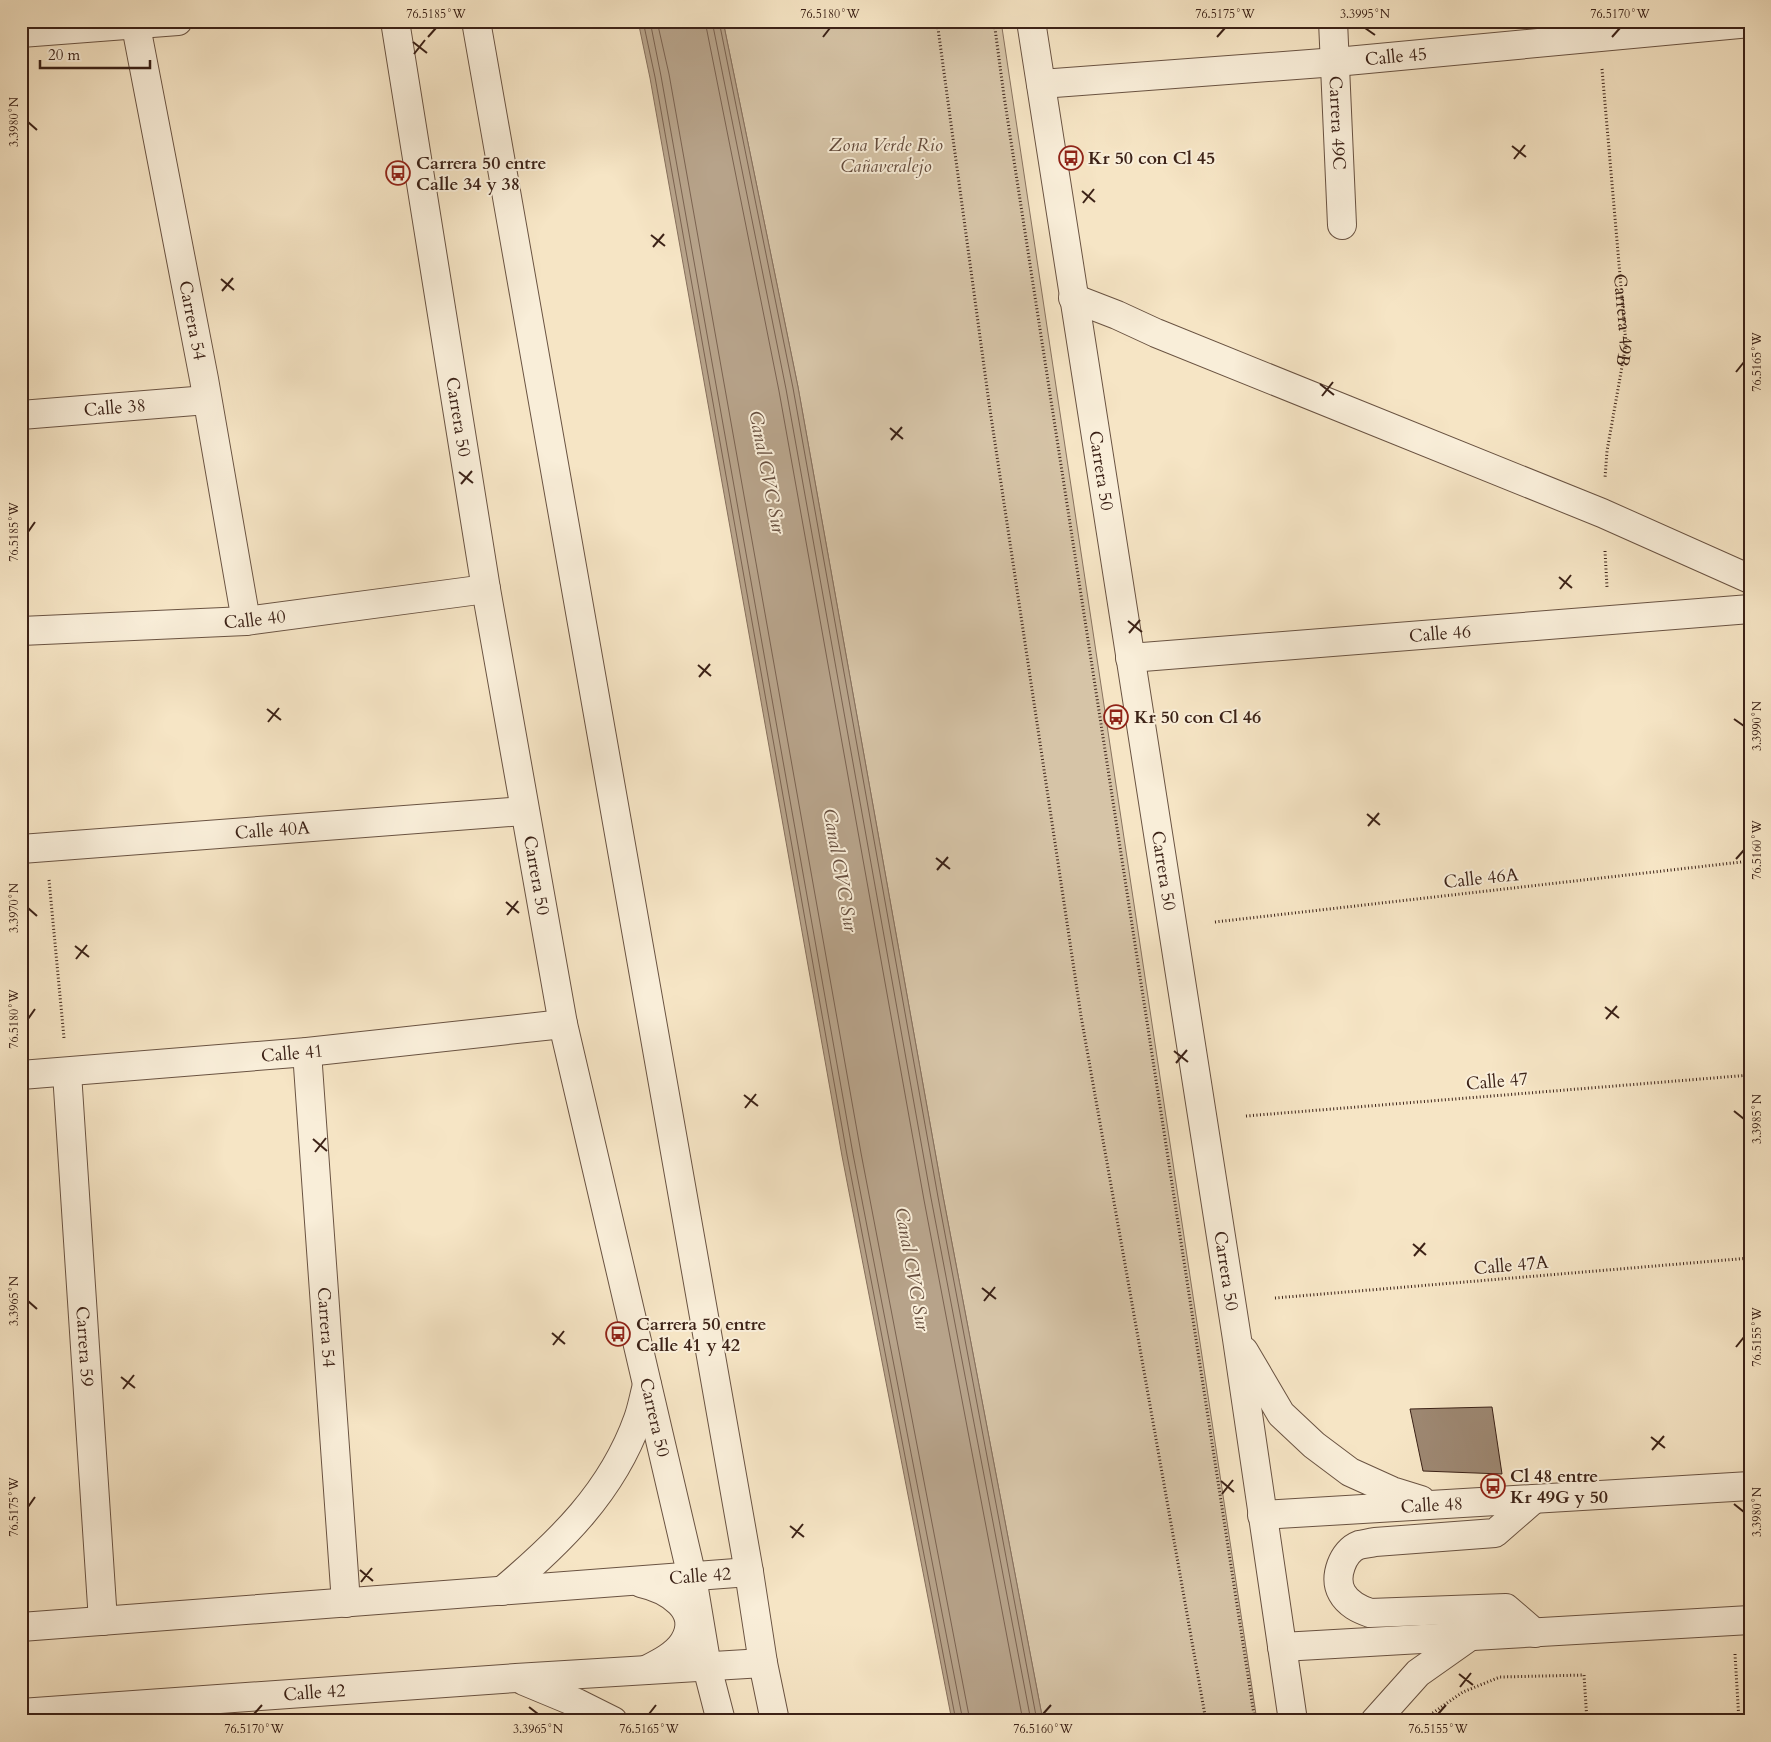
<svg xmlns="http://www.w3.org/2000/svg" width="1771" height="1742" viewBox="0 0 1771 1742" font-family="Cardo,serif">
	<style>
		.green { fill: #d6c4a7; stroke: #89735f }
		.water { fill: #b7a38a; stroke: #866f5c }
		.lines { fill: none; stroke-linecap: round; stroke-linejoin: round }
		.shore { stroke: #7a6250; stroke-width: 1 }
		.building { fill: #9d8771; stroke: #3c2217 }
		.minor-casing { stroke: #6a5342; stroke-width: 30 }
		.tertiary-casing { stroke: #6a5342; stroke-width: 30 }
		.path { stroke: #3c2217; stroke-width: 3; stroke-dasharray: 1 2.5; stroke-linecap: butt }
		.minor { stroke: #f9eed9; stroke-width: 28 }
		.tertiary { stroke: #f9eed9; stroke-width: 28 }
		.ticks { fill: none; stroke: #3c2217; stroke-width: 2 }
		.labels { text-anchor: middle; stroke-width: 4; stroke-linejoin: round; paint-order: stroke }
		.street-label { font-size: 18px; fill: #3c2217; stroke: #f9eed9 }
		.park-label { font-size: 18px; font-style: italic; fill: #624a3b; stroke: #f9eed9 }
		.poi-label { font-size: 18px; font-weight: bold; fill: #3c2217; stroke: #f9eed9; text-anchor: start }
		.water-label { font-size: 19px; font-style: italic; fill: #674f3f; stroke: #f9eed9 }
		.neatline { fill: none; stroke: #3c2217; stroke-width: 2 }
		.ticks-label { font-size: 12px; text-anchor: middle; fill: #3c2217 }
	</style>
	<rect width="100%" height="100%" fill="#f6e5c5"/>
	<filter id="stains"><feTurbulence type="fractalNoise" baseFrequency=".004" numOctaves="4"/><feColorMatrix values="0 0 0 0 .2 0 0 0 0 .09 0 0 0 0 .02 0 0 0 .5 -.17"/></filter>
	<radialGradient id="worn" r=".72"><stop offset=".6" stop-color="#630" stop-opacity="0"/><stop offset="1" stop-color="#630" stop-opacity=".3"/></radialGradient>
	<path class="green" d="M723,21H1001L1257,1721H1043L943,1196L798,387Z"/>
	<path class="water" d="M638,21H723L798,387L943,1196L1043,1721H952L842,1156L650,78Z"/>
	<g class="lines">
		<path class="shore" d="M643,21L655,77L847,1155L956,1721
			M650,21L661,76L853,1154L963,1721
			M657,21L669,74L861,1153L970,1721
			M705,21L779,391L924,1200L1023,1721
			M712,21L786,389L931,1198L1031,1721
			M719,21L793,388L938,1197L1037,1721"/>
	</g>
	<path class="building" d="M1492,1407L1502,1474L1423,1471L1410,1409Z"/>
	<g class="lines">
		<g class="minor-casing">
			<g id="minor">
				<path id="s2" d="M135,21L204,379L246,621"/>
				<path id="s3" d="M395,21L486,589L563,1024L692,1577L707,1667L721,1721"/>
				<path d="M476,21L749,1572L763,1663L775,1721"/>
				<path id="s4" d="M1333,21L1342,225"/>
				<path d="M21,33L178,21"/>
				<path id="s5" d="M1041,84L1336,62L1750,23"/>
				<path d="M1073,298L1117,315L1156,333L1602,513L1750,579"/>
				<path id="s6" d="M21,415L207,400"/>
				<path id="s7" d="M21,631L246,621L486,589"/>
				<path id="s8" d="M1130,658L1750,609"/>
				<path id="s9" d="M21,849L524,811"/>
				<path id="s10" d="M307,1052L346,1603"/>
				<path id="s11" d="M67,1073L103,1621"/>
				<path id="s12" d="M21,1075L307,1052L563,1024"/>
				<path d="M641,1583C668,1589 703,1610 684,1642C676,1655 660,1663 646,1670"/>
				<path d="M502,1591C560,1542 612,1492 638,1419C642,1408 644,1396 647,1385"/>
				<path id="s13" d="M21,1627L749,1572"/>
				<path d="M524,1681L577,1703L613,1721"/>
				<path id="s14" d="M21,1713L516,1678L763,1663"/>
			</g>
		</g>
		<g class="tertiary-casing">
			<g id="tertiary">
				<path id="s15" d="M1031,21L1237,1339L1293,1721"/>
				<path d="M1244,1351L1281,1414L1314,1445L1350,1472L1392,1491L1421,1500"/>
				<path d="M1534,1499L1495,1533L1375,1542C1370,1543 1364,1544 1359,1545C1343,1551 1333,1577 1342,1593C1348,1604 1359,1609 1370,1613L1506,1608L1535,1633"/>
				<path id="s16" d="M1262,1515L1750,1486"/>
				<path d="M1282,1647L1750,1620"/>
				<path d="M1375,1721L1418,1673L1469,1637"/>
			</g>
		</g>
		<g class="path">
			<path d="M937,21L989,403L1081,1016L1206,1721"/>
			<path d="M994,21L1004,96L1255,1721"/>
			<path id="s1" d="M1602,69L1626,344L1607,451L1605,478"/>
			<path d="M1605,551L1607,587"/>
			<path d="M49,880L64,1038"/>
			<path d="M1215,922L1750,861"/>
			<path d="M1246,1116L1750,1075"/>
			<path d="M1275,1298L1750,1258"/>
			<path d="M1735,1654L1739,1721"/>
			<path d="M1424,1719L1463,1692L1500,1677L1584,1675L1587,1721"/>
		</g>
		<use href="#minor" class="minor"/>
		<use href="#tertiary" class="tertiary"/>
	</g>
	<path class="ticks" d="M1365,28L1375,35M428,37L436,28M823,37L830,28M1217,37L1225,28M1612,37L1620,28M413,42L427,53M414,54L425,40M28,122L37,130M1512,146L1526,157M1514,159L1525,145M1082,191L1095,202M1083,203L1094,189M651,235L665,246M653,247L664,234M221,279L234,290M222,291L233,278M1736,372L1744,362M1320,384L1334,395M1322,396L1333,382M890,428L903,439M891,440L902,427M459,472L473,483M461,484L472,471M28,532L35,522M1559,577L1572,588M1560,589L1571,575M1128,621L1142,632M1129,633L1140,620M698,665L711,676M699,677L710,664M267,709L281,720M1734,719L1744,726M268,722L279,708M1367,814L1380,825M1368,826L1379,813M936,858L950,869M1736,859L1744,850M937,870L948,857M506,902L519,913M28,908L37,916M507,915L518,901M75,946L89,957M76,959L87,945M1605,1007L1619,1018M28,1019L35,1009M1606,1019L1617,1006M1174,1051L1188,1062M1176,1063L1187,1050M744,1095L758,1106M745,1108L756,1094M1734,1111L1744,1119M313,1139L327,1151M315,1152L326,1138M1413,1244L1426,1255M1414,1256L1425,1243M982,1288L996,1299M28,1301L37,1309M984,1301L995,1287M552,1333L565,1344M553,1345L564,1331M1736,1347L1744,1337M121,1377L135,1388M123,1389L134,1375M1651,1437L1665,1448M1652,1450L1664,1436M1221,1481L1234,1492M1222,1494L1233,1480M1734,1504L1744,1512M28,1507L35,1497M790,1526L804,1537M792,1538L803,1524M360,1570L373,1581M361,1582L372,1568M1459,1674L1473,1685M1460,1687L1471,1673M529,1707L538,1714M254,1714L262,1705M649,1714L656,1705M1043,1714L1051,1705M1438,1714L1446,1705"/>
	<defs>
		<g id="bus-ring" transform="scale(1.25)"><circle r="9.5" fill="#f9eed9" stroke="#8f2418" stroke-width="1.5"/><path d="M-5-6H5V4H4V6H2V4H-2V6H-4V4H-5ZM-3.5-4V0h7V-4ZM-3.5 1.2v1.5H-2V1.2ZM2 1.2v1.5H3.5V1.2Z" fill="#8f2418"/></g>
	</defs>
	<g fill-rule="evenodd">
		<use href="#bus-ring" x="1071" y="158"/>
		<use href="#bus-ring" x="398" y="173"/>
		<use href="#bus-ring" x="1116" y="717"/>
		<use href="#bus-ring" x="618" y="1334"/>
		<use href="#bus-ring" x="1493" y="1486"/>
	</g>
	<g class="labels">
		<g class="street-label">
			<text dy="6" stroke="none"><textPath href="#s5" startOffset="356">Calle 45</textPath></text>
			<text dy="6" stroke="none"><textPath href="#s4" startOffset="102">Carrera 49C</textPath></text>
			<text dy="6" stroke="none"><textPath href="#s2" startOffset="305">Carrera 54</textPath></text>
			<text dy="6" stroke="none"><textPath href="#s1" startOffset="252">Carrera 49B</textPath></text>
			<text dy="6" stroke="none"><textPath href="#s6" startOffset="94">Calle 38</textPath></text>
			<text dy="6" stroke="none"><textPath href="#s3" startOffset="401">Carrera 50</textPath></text>
			<text dy="6" stroke="none"><textPath href="#s15" startOffset="455">Carrera 50</textPath></text>
			<text dy="6" stroke="none"><textPath href="#s7" startOffset="234">Calle 40</textPath></text>
			<text dy="6" stroke="none"><textPath href="#s8" startOffset="311">Calle 46</textPath></text>
			<text dy="6" stroke="none"><textPath href="#s9" startOffset="252">Calle 40A</textPath></text>
			<text dy="6" stroke="none"><textPath href="#s15" startOffset="860">Carrera 50</textPath></text>
			<text dy="6" stroke="none"><textPath href="#s3" startOffset="866">Carrera 50</textPath></text>
			<text transform="translate(1481 878) rotate(-6)" y="6">Calle 46A</text>
			<text dy="6" stroke="none"><textPath href="#s12" startOffset="272">Calle 41</textPath></text>
			<text transform="translate(1497 1081) rotate(-5)" y="6">Calle 47</text>
			<text transform="translate(1511 1265) rotate(-5)" y="6">Calle 47A</text>
			<text dy="6" stroke="none"><textPath href="#s15" startOffset="1265">Carrera 50</textPath></text>
			<text dy="6" stroke="none"><textPath href="#s10" startOffset="276">Carrera 54</textPath></text>
			<text dy="6" stroke="none"><textPath href="#s11" startOffset="274">Carrera 59</textPath></text>
			<text dy="6" stroke="none"><textPath href="#s3" startOffset="1421">Carrera 50</textPath></text>
			<text dy="6" stroke="none"><textPath href="#s16" startOffset="170">Calle 48</textPath></text>
			<text dy="6" stroke="none"><textPath href="#s13" startOffset="681">Calle 42</textPath></text>
			<text dy="6" stroke="none"><textPath href="#s14" startOffset="294">Calle 42</textPath></text>
		</g>
		<g class="park-label">
			<text x="886" y="151">Zona Verde Rio<tspan x="886" dy="21">Cañaveralejo</tspan></text>
		</g>
		<g class="poi-label">
			<text x="1088" y="164">Kr 50 con Cl 45</text>
			<text x="416" y="169">Carrera 50 entre<tspan x="416" dy="21">Calle 34 y 38</tspan></text>
			<text x="1134" y="723">Kr 50 con Cl 46</text>
			<text x="636" y="1330">Carrera 50 entre<tspan x="636" dy="21">Calle 41 y 42</tspan></text>
			<text x="1510" y="1482">Cl 48 entre<tspan x="1510" dy="21">Kr 49G y 50</tspan></text>
		</g>
		<g class="water-label">
			<text transform="translate(768 472) rotate(79)" y="7">Canal CVC Sur</text>
			<text transform="translate(841 870) rotate(80)" y="7">Canal CVC Sur</text>
			<text transform="translate(913 1269) rotate(80)" y="7">Canal CVC Sur</text>
		</g>
	</g>
	<rect width="1771" height="1742" fill="none" stroke="#f6e5c5" stroke-width="55"/>
	<path d="M40 60v8h110v-8" fill="none" stroke="#3c2217" stroke-width="2.5"/>
	<text x="48" y="60" font-size="15" fill="#3c2217" stroke="#f9eed9" stroke-width="4" paint-order="stroke">20 m</text>
	<rect x="28" y="28" width="1716" height="1686" class="neatline"/>
	<g class="ticks-label">
		<text x="436" y="18">76.5185°W</text>
		<text x="830" y="18">76.5180°W</text>
		<text x="1225" y="18">76.5175°W</text>
		<text x="1365" y="18">3.3995°N</text>
		<text x="1620" y="18">76.5170°W</text>
		<text transform="translate(14 122) rotate(-90)" y="4">3.3980°N</text>
		<text transform="translate(1757 362) rotate(-90)" y="4">76.5165°W</text>
		<text transform="translate(14 532) rotate(-90)" y="4">76.5185°W</text>
		<text transform="translate(1757 726) rotate(-90)" y="4">3.3990°N</text>
		<text transform="translate(1757 850) rotate(-90)" y="4">76.5160°W</text>
		<text transform="translate(14 908) rotate(-90)" y="4">3.3970°N</text>
		<text transform="translate(14 1019) rotate(-90)" y="4">76.5180°W</text>
		<text transform="translate(1757 1119) rotate(-90)" y="4">3.3985°N</text>
		<text transform="translate(14 1301) rotate(-90)" y="4">3.3965°N</text>
		<text transform="translate(1757 1337) rotate(-90)" y="4">76.5155°W</text>
		<text transform="translate(14 1507) rotate(-90)" y="4">76.5175°W</text>
		<text transform="translate(1757 1512) rotate(-90)" y="4">3.3980°N</text>
		<text x="254" y="1733">76.5170°W</text>
		<text x="538" y="1733">3.3965°N</text>
		<text x="649" y="1733">76.5165°W</text>
		<text x="1043" y="1733">76.5160°W</text>
		<text x="1438" y="1733">76.5155°W</text>
	</g>
	<rect width="100%" height="100%" filter="url(#stains)"/>
	<rect width="100%" height="100%" fill="url(#worn)"/>
</svg>
